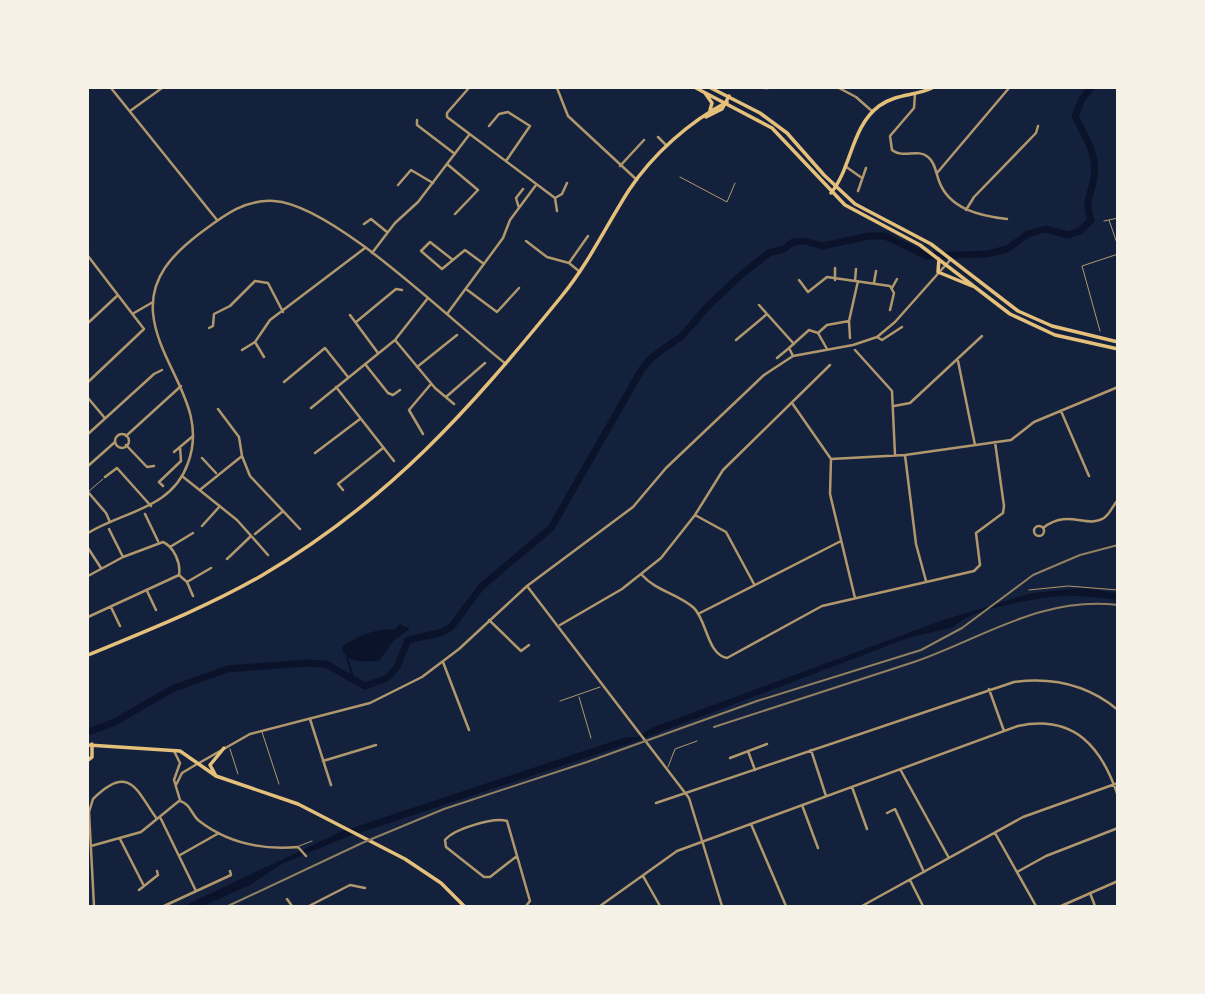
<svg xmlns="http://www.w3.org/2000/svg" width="1205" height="994" viewBox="0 0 1205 994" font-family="Rubik,sans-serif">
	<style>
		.water { fill: #0b132b }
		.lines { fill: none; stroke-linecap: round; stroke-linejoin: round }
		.stream { stroke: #0b132b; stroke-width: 2 }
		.river { stroke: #0b132b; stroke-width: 7 }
		.service { stroke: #b1986c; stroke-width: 1 }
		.minor { stroke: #b1986c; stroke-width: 2.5 }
		.tertiary { stroke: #b1986c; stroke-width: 2.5 }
		.secondary { stroke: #e5c07b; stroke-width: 3.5 }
		.tram { stroke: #918062; stroke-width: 2 }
		.rail { stroke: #918062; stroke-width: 2 }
	</style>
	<rect width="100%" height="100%" fill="#14213d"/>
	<path class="water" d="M1083,588L1117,593V600C1100,598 1081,595 1063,596C1041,597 965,610 954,627L908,638L634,742L344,838L282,864L250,885L203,906H184L340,832L626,737H638L651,728L943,620L1032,593Z
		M400,624L410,629L393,641L379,661C364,661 345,665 342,647C353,638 381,626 394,630Z"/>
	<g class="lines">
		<path class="stream" d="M347,658L355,683"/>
		<path class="river" d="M88,732L115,722L172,689L227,669L306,663L326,664L365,686L387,678L397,667L408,640L443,632L452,626L481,587L551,528L642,369L652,357L682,336L708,306L743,273L769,253L784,249L793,242L804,241L822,246L869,236H885L927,256L987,254L1007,249L1028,234L1045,229L1068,235L1080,231L1091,220C1084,202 1091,194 1094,178C1098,153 1084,136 1075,116L1082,99L1091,88"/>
		<path class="service" d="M680,177L727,202L735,183
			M1109,220L1118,246
			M1104,221L1118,218
			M1100,331L1082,266L1118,254
			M89,491L103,479
			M1029,590L1068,586L1118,590
			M579,697L591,738
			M560,701L600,687
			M262,732L279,784
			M230,749L238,774
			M668,767L675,749L697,741
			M299,846L312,841"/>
		<path class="minor" d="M557,88L568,116L637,180
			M764,88H768
			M839,88L856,97L873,112
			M468,89L447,113V117L555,198L562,194L567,183
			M915,94L914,108L890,136L892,150C903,159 918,148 928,157C935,162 936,173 939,181C949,209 980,216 1007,219
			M130,111L162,88
			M417,120V125L455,154
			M489,126L499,114L508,112L530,126L506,161
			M658,137L667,146
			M447,164L478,190L455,214
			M620,166L644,140
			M845,166L862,178
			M937,173L1009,88
			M398,185L411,170L433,183
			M858,191L866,168
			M555,198L557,211
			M519,208L516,198L523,189
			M966,210L974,197L1036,133L1038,126
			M364,224L371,219L387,232
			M526,241L547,257L569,263L580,272
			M372,253L395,223L418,202L469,135
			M88,256L144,329L88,382
			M453,260L430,242L421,251L442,269L465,250L484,264
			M569,263L588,236
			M835,268V280
			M799,280L808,292L827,277L890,286L894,293L890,310
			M855,281L856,269
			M874,283L876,271
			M892,288L897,279
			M466,289L497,312L519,288
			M759,305L794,344
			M134,313L153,302
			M447,314L503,238L510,220L536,185
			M350,315L378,353
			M356,322L396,289L402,290
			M88,323L118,295
			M209,328L213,326L214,314L230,306L255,281L268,283L283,312
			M818,333L827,325L849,321
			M877,337L882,340L902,327
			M850,338L849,321L858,281
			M395,340L435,388L454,404
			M736,340L767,314
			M255,342L264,357
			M242,350L255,342L270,320L365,248
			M855,350L892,391L895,455
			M793,356L789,348L809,330L818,333L827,349
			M777,358L789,348
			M958,361L975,445
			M365,364L388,393L393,395L400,390
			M417,367L457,335
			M284,382L325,348L348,377
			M336,387L394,461
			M446,397L485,363
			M88,398L104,417
			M792,403L831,459L830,494L855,598
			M894,406L910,403L982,336
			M311,408L395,340L428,298
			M218,409L239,437L242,456L250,476L300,529
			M1061,411L1089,476
			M88,434L154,374L162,370
			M423,434L409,410L431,384
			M115 441a7 7 0 1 1 14 0a7 7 0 1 1-14 0Z
			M126,436L181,386
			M126,445L147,467L154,466
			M174,452L193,436
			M315,453L360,419
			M905,455L916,544L926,581
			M202,458L216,473
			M831,459L905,455L1011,440L1034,422L1118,387
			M88,466L115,442
			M182,476L237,520L268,555
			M105,477L117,468L151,506
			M163,486L159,482L181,461L180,447
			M201,489L242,456
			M343,490L338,484L383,448
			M88,492L106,513L110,522
			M145,514L158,541
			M695,515L726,532L754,584
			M202,526L220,506
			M1034 531a5 5 0 1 1 10 0a5 5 0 1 1-10 0Z
			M1043,528C1068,508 1086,529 1104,518C1111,513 1112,506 1118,500
			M109,529L123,557
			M255,534L282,512
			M170,547L193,533
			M88,548L101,568
			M227,559L250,537
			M642,575C656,591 679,594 694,608C707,621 707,654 727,658L822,606L974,571L980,565L976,533L1003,513L1004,506L995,442
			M88,576L123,557L163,542C174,547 181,563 179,575L187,582L193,596
			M187,582L211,568
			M147,591L156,610
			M111,607L120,626
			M698,614L841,541
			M88,617L179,575
			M489,620L521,651L529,645
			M560,625L622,589L661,558L695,515L723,470L830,365
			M443,662L469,730
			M989,689L1004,731
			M310,719L331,785
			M811,750L826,796
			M174,751L180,763L174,780L180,800
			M748,751L755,770
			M730,758L767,744
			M323,761L376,745
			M900,769L949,858
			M176,785L182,773L197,764
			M852,787L867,829
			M180,801C190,804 191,813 198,820C227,843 262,850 298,847L306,856
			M656,803L1014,682C1052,677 1088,685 1118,710
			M802,805L818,848
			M887,813L895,809L924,872
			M160,817L196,891
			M751,824L786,906
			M995,833L1036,906
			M120,839L144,886
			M91,846L141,832L179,801
			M180,855L219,833
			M517,856L490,877H484L446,847L445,840C454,829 493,817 507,821L530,901L526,906
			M1017,872L1046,856L1118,828
			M643,876L660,906
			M910,880L923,906
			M139,890L158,875L157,871
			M1090,893L1095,906
			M287,899L292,906
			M94,906L89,812L93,799C131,761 138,794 157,819
			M164,906L231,875L230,871
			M309,906L350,885L365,888
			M600,906L677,851L1018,726C1075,714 1102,748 1118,796
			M862,906L1023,817L1118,783"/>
		<path class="tertiary" d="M111,88L217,220
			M88,533C124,511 172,509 188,463C209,407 158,366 153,313C150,277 173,254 199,234C222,217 243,199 274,201C335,205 454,324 506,364
			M527,586L689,798L722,906
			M199,763L250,734L370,703L422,677L459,649L527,586L633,507L666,468L764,375L793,356L853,345L877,337L895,322L951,259
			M1061,906L1118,881"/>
		<path class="secondary" d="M696,88L772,128L845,205L920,245L1010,314L1055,335L1118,349
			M711,88L760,113L787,133L824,175L855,204L931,244L1018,311L1052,326L1118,342
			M705,93L712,103L710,110
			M706,117L722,109L729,96
			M831,193C852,167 851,127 879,106C895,94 915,96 932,88
			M939,259L938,272L972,286
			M88,655C146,631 205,608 261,576C390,500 468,411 561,297C589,263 606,226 629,190C653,154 689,122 727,102
			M88,745L180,751L216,776L298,804L405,859L441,883L464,906
			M88,760L92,757V744
			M215,774L210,765L224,748"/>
		<path class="tram" d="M714,727C781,705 848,684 914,662C983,638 1041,596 1118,605"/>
		<path class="rail" d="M228,906L362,843L444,809L587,762L757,701L921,650L962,628L1033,575L1080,555L1118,545"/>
	</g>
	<rect width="1205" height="994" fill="none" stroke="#f6f1e7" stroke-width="178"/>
</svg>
